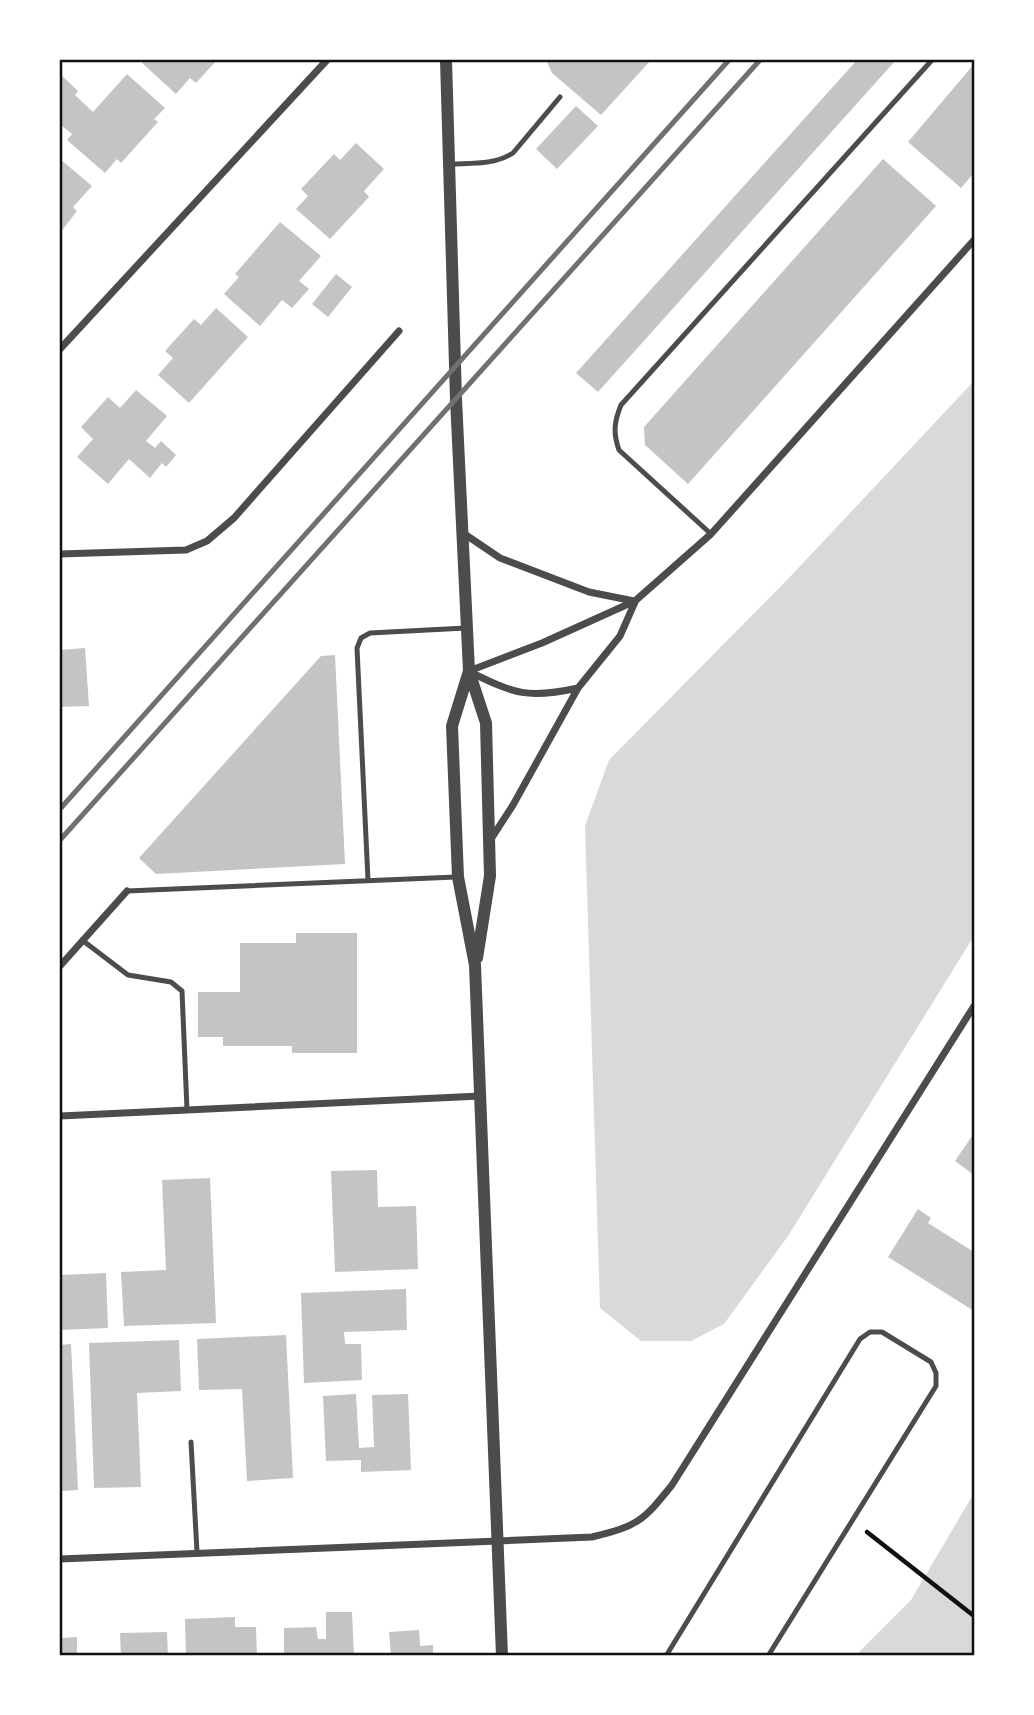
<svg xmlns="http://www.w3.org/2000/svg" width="1034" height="1715" viewBox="0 0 1034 1715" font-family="Ubuntu,sans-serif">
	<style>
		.water { fill: #d9d9d9 }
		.building { fill: #c4c4c4 }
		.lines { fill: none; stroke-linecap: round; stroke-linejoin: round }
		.path { stroke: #111; stroke-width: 4.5 }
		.service { stroke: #4c4c4c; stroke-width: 5 }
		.minor { stroke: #4c4c4c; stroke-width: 7 }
		.tertiary { stroke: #4c4c4c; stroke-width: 12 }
		.rail { stroke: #707070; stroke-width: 5 }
		.neatline { fill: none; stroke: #111; stroke-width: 2.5 }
	</style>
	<rect width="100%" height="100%" fill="#fff"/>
	<path class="water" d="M974,381V936L788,1236L724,1324L691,1341H641L600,1308L585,826L609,760L788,579Z
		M974,1493V1655L855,1656L911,1600Z"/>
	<path class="building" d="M145,60H217L196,83L190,78L176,94L142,63Z
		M546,60H651L601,115L552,73Z
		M857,60H896L598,392L576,373Z
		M974,64V173L961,188L908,142Z
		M60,74L78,91L75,95L93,112L127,74L165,108L154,119L158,122L121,163L117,159L105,173L67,140L72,134L62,126L60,129Z
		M576,106L598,126L557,169L536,149Z
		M356,143L384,169L364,191L369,197L330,239L296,209L308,196L301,189L334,154L340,160Z
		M60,159L92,186L73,207L77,211L60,233Z
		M883,159L936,206L688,484L645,445L644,427Z
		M280,222L321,256L299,281L309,289L292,308L282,300L260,326L224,294L239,277L235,274Z
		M336,274L352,287L328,317L312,304Z
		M216,308L248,337L189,403L158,375L173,358L165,351L194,319L201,325Z
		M136,390L167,416L146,441L155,448L161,441L176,455L166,467L162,463L150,478L129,459L108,484L77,457L93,439L81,427L108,397L120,408Z
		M85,648L89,706L60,707V650Z
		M335,655L345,864L156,874L139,858L321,656Z
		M296,933H357V1053H292V1046H223V1037H198V992H240V943H296Z
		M974,1133V1175L955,1161Z
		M377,1170L378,1207L416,1206L418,1269L335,1272L331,1171Z
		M210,1178L216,1323L124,1326L121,1272L166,1270L162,1180Z
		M918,1209L931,1218L928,1223L974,1252V1311L888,1257Z
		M106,1273L108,1328L60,1330V1275Z
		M406,1289L407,1330L344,1332L345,1344H361L362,1380L304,1383L301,1293Z
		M286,1335L293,1478L247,1481L242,1389L199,1390L197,1339Z
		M179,1340L181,1391L137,1393L141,1487L94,1488L89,1343Z
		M71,1344L78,1490L60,1491V1345Z
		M356,1394L359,1448L374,1447L372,1395L408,1394L411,1470L361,1472V1460L326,1461L323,1396Z
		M326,1612H352L354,1656H284V1628L316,1627L318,1639H326Z
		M235,1617V1627H256L257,1656H186L185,1619Z
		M419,1630L420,1646L433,1645V1656H391L389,1632Z
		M167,1632L168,1656H121L120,1633Z
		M77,1637V1656H60V1638Z"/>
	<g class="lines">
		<path class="path" d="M867,1532L974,1616"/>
		<path class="service" d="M451,164C473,163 494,165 513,153L560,97
			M711,534L619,450C613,433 614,422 621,405L932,60
			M368,880L357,648L361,638L370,633L466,628
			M127,891L456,877
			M82,940L128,975L171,982L182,991L187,1110
			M191,1442L197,1552
			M666,1656L860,1339L870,1332H882L931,1362L936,1373V1386L768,1656"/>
		<path class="minor" d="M60,349L327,60
			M463,533L500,558L589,592L634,601
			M60,554L186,550L207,541L234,518L399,331
			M469,671L542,643L635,601L711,534L974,240
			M470,672C515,694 528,699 578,688
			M491,839L513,805L578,688L620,636L635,602
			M60,966L127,891
			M60,1116L480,1096
			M60,1559L592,1537C638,1526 643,1521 672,1485L974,1006"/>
		<path class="tertiary" d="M446,60L456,399L469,671L486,723L490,876L477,958
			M469,671L452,726L458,877L475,965L502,1656"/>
		<path class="rail" d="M60,809L729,60
			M60,840L760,60"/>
	</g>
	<rect width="1034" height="1715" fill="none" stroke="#ffffff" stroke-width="122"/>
	<rect x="61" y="61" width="912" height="1593" class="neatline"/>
</svg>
